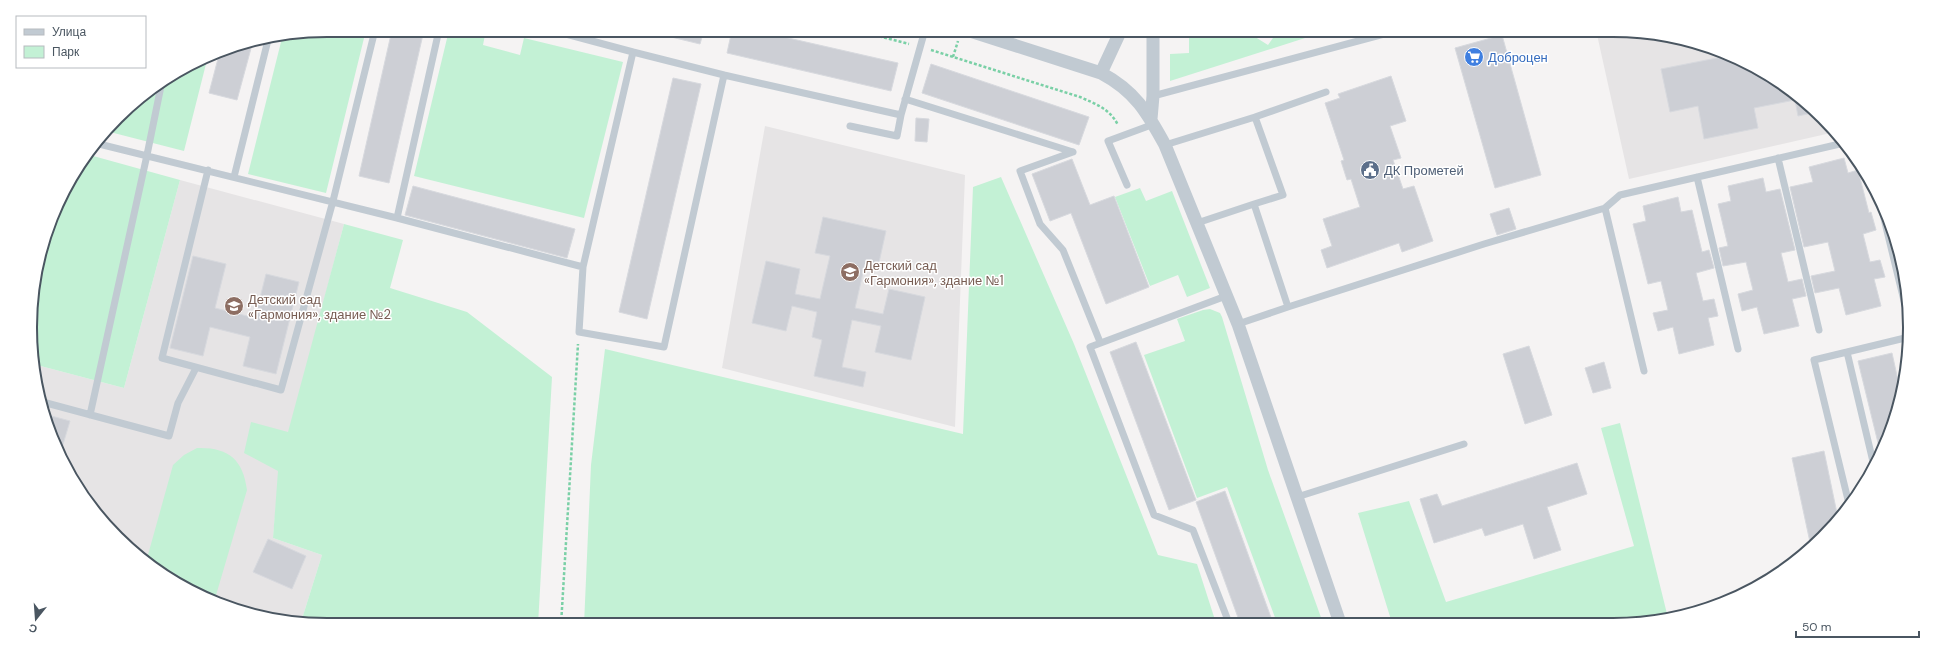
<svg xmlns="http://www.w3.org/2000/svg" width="1940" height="655" viewBox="0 0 1940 655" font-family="'DM Sans',sans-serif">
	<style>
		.education { fill: #e6e4e5 }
		.green { fill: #c3f1d5 }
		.building { fill: #cdcfd5; stroke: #d7d9de }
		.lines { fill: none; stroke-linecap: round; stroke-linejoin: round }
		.path { stroke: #7ad0a6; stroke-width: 2.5; stroke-dasharray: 3 2; stroke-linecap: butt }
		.service { stroke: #c1cad2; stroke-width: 7 }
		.minor { stroke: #c1cad2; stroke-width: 13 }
		.labels { text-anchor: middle; stroke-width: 3; stroke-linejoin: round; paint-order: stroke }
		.shop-label { font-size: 13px; fill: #366cbe; stroke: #fff; text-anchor: start }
		.service-label { font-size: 13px; fill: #4e5e75; stroke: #fff; text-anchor: start }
		.education-label { font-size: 13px; fill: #785e54; stroke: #fff; text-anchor: start }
		.rim { fill: none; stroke: #4a5661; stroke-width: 2 }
	</style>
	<rect width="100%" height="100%" fill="#f5f3f3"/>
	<path class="education" d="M1596,30L1671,36L1727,53L1778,80L1823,117L1835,132L1629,179Z
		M765,126L965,175L955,427L722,368Z
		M180,180L344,224L279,471L273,538L322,555L301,622L269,619L213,602L162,575L117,538L80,493L40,404L33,364L124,388Z"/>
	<path class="green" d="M327,30H366L326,193L248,174L283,34Z
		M449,30H486L483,45L520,55L524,38L623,62L584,218L414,176Z
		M1189,30L1236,35L1239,30H1244L1268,45L1275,35L1268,30H1330L1170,81V54L1189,53Z
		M208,56L184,151L106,131L131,104Z
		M86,154L180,180L124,388L33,364L31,347L33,289L61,196Z
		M1001,177L1074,344L1158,555L1197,564L1216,623L584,625L591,465L605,349L963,434L973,187Z
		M1140,188L1146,201L1172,191L1210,288L1187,297L1178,275L1150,286L1115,197Z
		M344,224L403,240L390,288L467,312L552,377L538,625H328L301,622L322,555L273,538L278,471L244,453L251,422L288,432Z
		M1210,309L1220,313L1222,317L1268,470L1323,623H1277L1227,487L1197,498L1144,355L1185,341L1177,319L1203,310Z
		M1620,423L1668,618L1652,622L1392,623L1358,513L1409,501L1446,602L1634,546L1601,428Z
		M197,448C228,447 243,459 247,490L214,602L162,575L146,562L173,465L184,455Z"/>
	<path class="building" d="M392,30H424L389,183L359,176Z
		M663,30H704L700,44L663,35Z
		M732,30H753L898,63L891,91L727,53Z
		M1502,35L1541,175L1495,188L1455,48Z
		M253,41L237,100L209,93L220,51Z
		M1732,55L1778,80L1817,112L1798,116L1795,100L1754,108L1758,128L1704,139L1698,106L1670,112L1661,69Z
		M931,64L1089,117L1079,145L922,93Z
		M1391,76L1406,121L1390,126L1401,158L1393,160L1403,189L1414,186L1433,241L1402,252L1399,243L1327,268L1321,250L1332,246L1323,219L1360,207L1351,179L1347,180L1341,161L1344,160L1325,103L1340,98L1338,94Z
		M673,78L701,84L647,319L619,312Z
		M916,118L929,119L927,142L915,141Z
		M1844,158L1848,173L1858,170L1869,213L1871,212L1876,230L1863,234L1870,262L1880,260L1885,277L1874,279L1881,306L1846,315L1839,288L1815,293L1811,276L1835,271L1828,242L1804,247L1790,187L1813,182L1809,167Z
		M1072,159L1090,205L1114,196L1149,287L1106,304L1071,213L1050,221L1032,174Z
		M1763,178L1766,192L1780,189L1795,250L1781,253L1788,282L1802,279L1806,296L1792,299L1799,326L1764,334L1757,307L1742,311L1738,294L1753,290L1746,262L1723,266L1719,248L1728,246L1718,204L1731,201L1728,186Z
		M413,186L575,229L567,258L405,215Z
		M1678,197L1681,212L1692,210L1702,252L1709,250L1714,268L1696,273L1703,301L1714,299L1718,316L1708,318L1714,345L1679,354L1673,327L1658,331L1653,313L1668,310L1661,281L1648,284L1633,224L1646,221L1643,206Z
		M1509,208L1516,229L1497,235L1490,214Z
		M823,217L886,231L878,267L865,264L855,308L883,314L889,289L925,297L911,360L875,352L881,326L852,320L842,367L866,372L863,387L814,376L822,340L812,337L817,312L792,306L786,331L752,323L766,261L800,269L795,294L820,299L830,256L815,253Z
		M193,256L226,264L215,308L255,318L266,274L299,282L276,374L243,366L250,337L210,327L203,356L170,348Z
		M1136,342L1196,500L1169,510L1110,352Z
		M1529,346L1552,415L1525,424L1503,354Z
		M1892,353L1901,394L1880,451L1858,361Z
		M1604,362L1611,388L1593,393L1585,368Z
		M44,414L70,421L61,451L47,419Z
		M1824,451L1838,518L1823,538L1811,547L1792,458Z
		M1577,463L1587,494L1547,507L1561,550L1534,559L1523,524L1485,536L1482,528L1434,543L1420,499L1437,494L1442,506Z
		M1225,491L1273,623H1240L1196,502Z
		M268,539L306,556L292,589L253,572Z"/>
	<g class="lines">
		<path class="path" d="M855,30L909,44
			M1196,30L1232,34L1234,30
			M1257,30L1266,36
			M931,50L1080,97C1096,104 1110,109 1118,125
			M953,57L958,41
			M561,625L578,344"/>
		<path class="service" d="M439,30L397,218L583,267
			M551,30L633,52L583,267L579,332L664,347L724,75L901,115L925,30
			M633,52L724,75
			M1153,96L1399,30
			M905,99L1073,152
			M1255,117L1326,92
			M850,126L897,136L901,115
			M95,143L397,218
			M1165,145L1255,117L1283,195L1254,204L1288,307L1238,324
			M1073,152L1020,171L1040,224L1063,250L1100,342
			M1778,158L1819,330
			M208,170L162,358L281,390L333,201L375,30
			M234,177L269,36
			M1697,177L1738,349
			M1127,185L1108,141L1154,124
			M1879,198L1906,309
			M1605,208L1644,371
			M1197,223L1254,204
			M1226,296L1090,347L1154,515L1193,530L1229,623
			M1288,307L1484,244L1605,208L1620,195L1844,143
			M1847,352L1874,466
			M39,401L169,436L178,403L196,368
			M90,415L147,155L161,86
			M1297,497L1464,444
			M1849,504L1814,360L1909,337"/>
		<path class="minor" d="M967,30L1101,73C1135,91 1147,112 1165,145L1238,324L1340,623
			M1101,73L1121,30
			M1151,119L1153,96V30"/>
	</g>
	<defs>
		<g id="supermarket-disc" transform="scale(1)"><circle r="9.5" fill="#3f7fe0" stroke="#fff"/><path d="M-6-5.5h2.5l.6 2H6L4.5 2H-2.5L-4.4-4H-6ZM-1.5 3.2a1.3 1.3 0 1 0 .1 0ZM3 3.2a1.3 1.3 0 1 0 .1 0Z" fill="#fff"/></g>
		<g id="civic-disc" transform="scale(1)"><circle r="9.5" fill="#5c6f8a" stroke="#fff"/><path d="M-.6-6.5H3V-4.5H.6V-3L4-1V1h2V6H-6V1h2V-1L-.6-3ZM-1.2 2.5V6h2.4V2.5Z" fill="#fff"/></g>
		<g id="school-disc" transform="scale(1)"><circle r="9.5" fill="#8d6e63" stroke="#fff"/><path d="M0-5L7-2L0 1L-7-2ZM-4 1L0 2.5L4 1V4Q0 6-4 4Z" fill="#fff"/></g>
	</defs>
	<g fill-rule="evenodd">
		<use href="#supermarket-disc" x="1474" y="57"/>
		<use href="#civic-disc" x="1370" y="170"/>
		<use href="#school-disc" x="850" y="272"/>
		<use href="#school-disc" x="234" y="306"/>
	</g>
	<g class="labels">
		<g class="shop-label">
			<text x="1488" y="62">Доброцен</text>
		</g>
		<g class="service-label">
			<text x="1384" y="175">ДК Прометей</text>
		</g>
		<g class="education-label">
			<text x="864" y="270">Детский сад<tspan x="864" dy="15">«Гармония», здание №1</tspan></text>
			<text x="248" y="304">Детский сад<tspan x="248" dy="15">«Гармония», здание №2</tspan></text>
		</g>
	</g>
	<path d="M0 0H1940V655H0ZM327 37H1613A290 290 0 0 1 1903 327V328A290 290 0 0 1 1613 618H327A290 290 0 0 1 37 328V327A290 290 0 0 1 327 37Z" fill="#fff" fill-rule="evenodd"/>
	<path class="rim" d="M327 37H1613A290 290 0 0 1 1903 327V328A290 290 0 0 1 1613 618H327A290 290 0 0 1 37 328V327A290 290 0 0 1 327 37Z"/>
	<rect x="16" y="16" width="130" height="52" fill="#ffffff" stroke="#b7bbc0"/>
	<rect x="24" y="29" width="20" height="6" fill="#c1cad2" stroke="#b7bbc0"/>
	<text x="52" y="36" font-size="12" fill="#4a5661">Улица</text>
	<rect x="24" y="46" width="20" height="12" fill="#c3f1d5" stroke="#b7bbc0"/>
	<text x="52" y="56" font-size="12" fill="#4a5661">Парк</text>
	<g transform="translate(36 619) rotate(197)" stroke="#ffffff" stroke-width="3" paint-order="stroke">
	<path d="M0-3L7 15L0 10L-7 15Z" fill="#4a5661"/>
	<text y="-6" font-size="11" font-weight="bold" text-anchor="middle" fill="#4a5661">С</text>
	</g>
	<path d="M1796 631v6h123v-6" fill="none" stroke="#4a5661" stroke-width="2"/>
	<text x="1802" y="631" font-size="12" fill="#4a5661" stroke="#ffffff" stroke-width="3" paint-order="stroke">50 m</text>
</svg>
